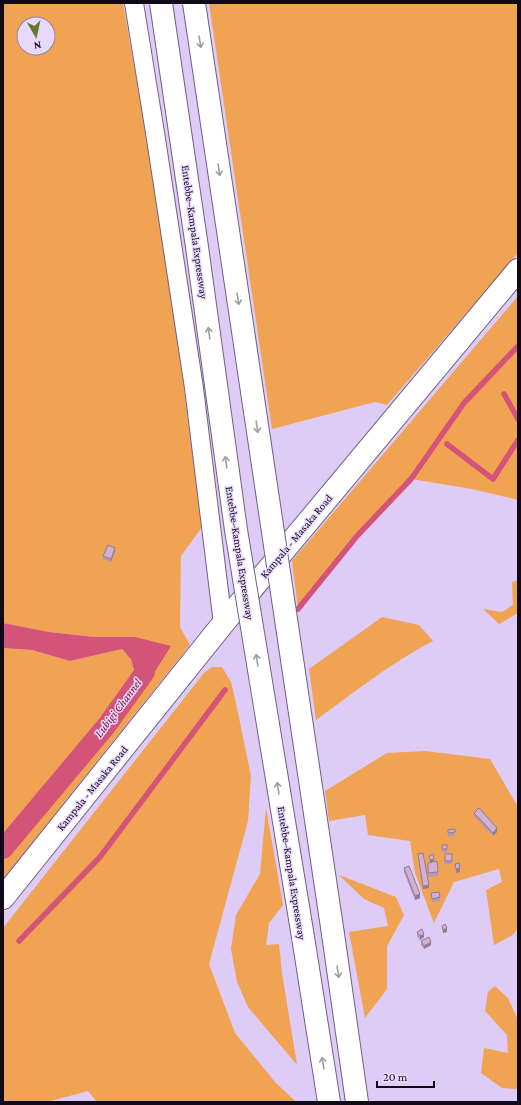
<svg xmlns="http://www.w3.org/2000/svg" width="521" height="1105" viewBox="0 0 521 1105" font-family="'Crimson Pro',serif">
	<style>
		.green { fill: #f0a352; fill-rule: evenodd }
		.water { fill: #d45379 }
		.lines { fill: none; stroke-linecap: round; stroke-linejoin: round }
		.stream { stroke: #d45379; stroke-width: 5.5 }
		.canal { stroke: #d45379; stroke-width: 20 }
		.minor-casing { stroke: #716086; stroke-width: 20 }
		.trunk-casing { stroke: #716086; stroke-width: 24 }
		.motorway-casing { stroke: #716086; stroke-width: 24 }
		.minor { stroke: #fff; stroke-width: 18 }
		.trunk { stroke: #fff; stroke-width: 22 }
		.motorway { stroke: #fff; stroke-width: 22 }
		.motorway-bridge-casing { stroke: #716086; stroke-width: 24; stroke-linecap: butt }
		.motorway-bridge { stroke: #fff; stroke-width: 22 }
		.wall { fill: #b597b5 }
		.shaded-wall { fill: #937b94 }
		.building { fill: #d2b0d3; stroke: #937b94 }
		.oneway { stroke: #9f9da2 }
		.labels { text-anchor: middle; stroke-width: 3; stroke-linejoin: round; paint-order: stroke }
		.street-label { font-size: 11px; fill: #100917; stroke: #e9dafd }
		.water-label { font-size: 12px; font-style: italic; fill: #890e3f; stroke: #e9dafd }
	</style>
	<rect width="100%" height="100%" fill="#decbf6"/>
	<path class="green" d="M3,3H123L145,128L170,283L202,527L181,556L180,627L190,645L3,879V648L32,650L70,661L122,649L131,659L135,674V637H94L49,632L3,623ZM24,24H48V48H24Z
		M209,3H518V253L387,405L375,402L272,429Z
		M518,296V500L472,489L411,479L357,536L298,609L292,561Z
		M518,580V613L499,624L483,609L502,612L513,605L512,582Z
		M382,617L419,625L433,641C392,662 353,693 316,720L309,669Z
		M212,667H222L231,682L236,703L251,776L248,821L209,964L235,1033L275,1082L296,1102H97L88,1091L47,1102H3V928L204,673Z
		M425,751L490,759L518,807V928L513,935L494,945L486,890L502,882L499,869L454,882L434,923L415,873L410,841L368,835L365,815L329,821L325,791L387,753Z
		M266,808L283,905L269,923L266,945L279,944L282,973L297,1065L248,1007L237,982L231,949L236,915L260,874Z
		M339,875L396,897L404,915L387,946V989L365,1018L349,932L388,926L384,908L364,899Z
		M495,986L508,998L518,1020V1089L502,1088L481,1073L484,1048L508,1053L507,1035L485,1011L488,992Z"/>
	<path class="water" d="M3,623L49,632L94,637H135L171,646L154,673L135,674L131,659L122,649L70,661L32,650L3,648Z"/>
	<g class="lines">
		<path class="stream" d="M504,394L518,419
			M447,444L493,479L518,440
			M298,609L357,536L411,479L464,403L518,346
			M19,941L100,857L225,690"/>
		<path class="canal" d="M3,849L107,725L145,672L142,655L136,650"/>
		<g class="minor-casing">
			<path id="minor" d="M134,3L156,139L194,388L223,624"/>
		</g>
		<g class="trunk-casing">
			<path id="trunk" d="M3,898L226,620L518,270"/>
		</g>
		<g class="motorway-casing">
			<path id="motorway" d="M333,934L357,1102
				M303,937L329,1102"/>
		</g>
		<use href="#minor" class="minor"/>
		<use href="#trunk" class="trunk"/>
		<use href="#motorway" class="motorway"/>
		<g class="motorway-bridge-casing">
			<path id="motorway-bridge" d="M161,3L197,247L236,530L303,937
				M194,3L333,934"/>
		</g>
		<use href="#motorway-bridge" class="motorway-bridge"/>
	</g>
	<path class="wall" d="M115,551L111,562L103,559V556Z
		M474,813L497,832L493,836L474,816Z
		M448,830L455,832V836L448,837Z
		M442,845H447V853L442,852Z
		M418,854L429,888L423,889L418,857Z
		M445,854H452V864H445Z
		M429,856L434,862L438,872V876L428,877V863H430Z
		M404,868L420,898L415,900L404,872Z
		M431,893L440,897V901L432,902Z
		M442,926L447,932L443,933L442,929Z
		M417,932L424,937L420,940L417,936Z
		M421,941L431,945L424,949L421,945Z"/>
	<path class="shaded-wall" d="M115,548V551L111,562V559Z
		M497,828V832L493,836V833Z
		M434,859V862L430,863V860Z
		M460,868V872L456,873V869Z
		M429,885V888L423,889V886Z
		M420,894V898L415,900V896Z
		M447,928V932L443,933V930Z
		M424,934V937L420,940V936Z
		M431,942V945L424,949V946Z"/>
	<path class="building" d="M108,545L115,548L111,559L103,556Z
		M479,808L497,828L493,833L474,813Z
		M455,829V832L448,833V830Z
		M442,845H447V849H442Z
		M423,853L429,885L423,886L418,854Z
		M433,854L434,859L430,860L429,856Z
		M445,854H452V861H445Z
		M437,861L438,872L428,873V863Z
		M459,863L460,868L456,869L455,864Z
		M409,866L420,894L415,896L404,868Z
		M439,892L440,897L432,899L431,893Z
		M445,924L447,928L443,930L442,926Z
		M422,929L424,934L420,936L417,932Z
		M429,937L431,942L424,946L421,941Z"/>
	<defs><path id="oneway-shaft" d="M-6 0H5M1.5-3L5.5 0L1.5 3" fill="none" stroke-width="1.6" stroke-linecap="round" stroke-linejoin="round"/></defs>
	<g class="oneway">
		<use href="#oneway-shaft" transform="translate(200 42) rotate(81)"/>
		<use href="#oneway-shaft" transform="translate(219 170) rotate(81)"/>
		<use href="#oneway-shaft" transform="translate(238 299) rotate(81)"/>
		<use href="#oneway-shaft" transform="translate(209 333) rotate(-98)"/>
		<use href="#oneway-shaft" transform="translate(257 427) rotate(82)"/>
		<use href="#oneway-shaft" transform="translate(226 462) rotate(-98)"/>
		<use href="#oneway-shaft" transform="translate(257 660) rotate(-99)"/>
		<use href="#oneway-shaft" transform="translate(278 788) rotate(-99)"/>
		<use href="#oneway-shaft" transform="translate(338 972) rotate(81)"/>
		<use href="#oneway-shaft" transform="translate(323 1063) rotate(-99)"/>
	</g>
	<g class="labels">
		<g class="street-label">
			<text transform="translate(195 232) rotate(82)" y="4">Entebbe–Kampala Expressway</text>
			<text transform="translate(296 536) rotate(-50)" y="4">Kampala - Masaka Road</text>
			<text transform="translate(240 553) rotate(81)" y="4">Entebbe–Kampala Expressway</text>
			<text transform="translate(92 788) rotate(-51)" y="4">Kampala - Masaka Road</text>
			<text transform="translate(292 873) rotate(81)" y="4">Entebbe–Kampala Expressway</text>
		</g>
		<g class="water-label">
			<text transform="translate(118 708) rotate(-53)" y="4">Lubigi Channel</text>
		</g>
	</g>
	<rect width="521" height="1105" fill="none" stroke="#100917" stroke-width="8"/>
	<g transform="translate(36 36) rotate(171)"><circle r="19" fill="#e9dafd" stroke="#9286a1"/>
	<path d="M0-3L7 15L0 10L-7 15Z" fill="#627c2e"/>
	<text y="-6" font-size="11" font-weight="bold" text-anchor="middle" fill="#100917">N</text>
	</g>
	<path d="M377 1081v6h57v-6" fill="none" stroke="#100917" stroke-width="2"/>
	<text x="383" y="1081" font-size="12" fill="#100917" stroke="#e9dafd" stroke-width="3" paint-order="stroke">20 m</text>
</svg>
